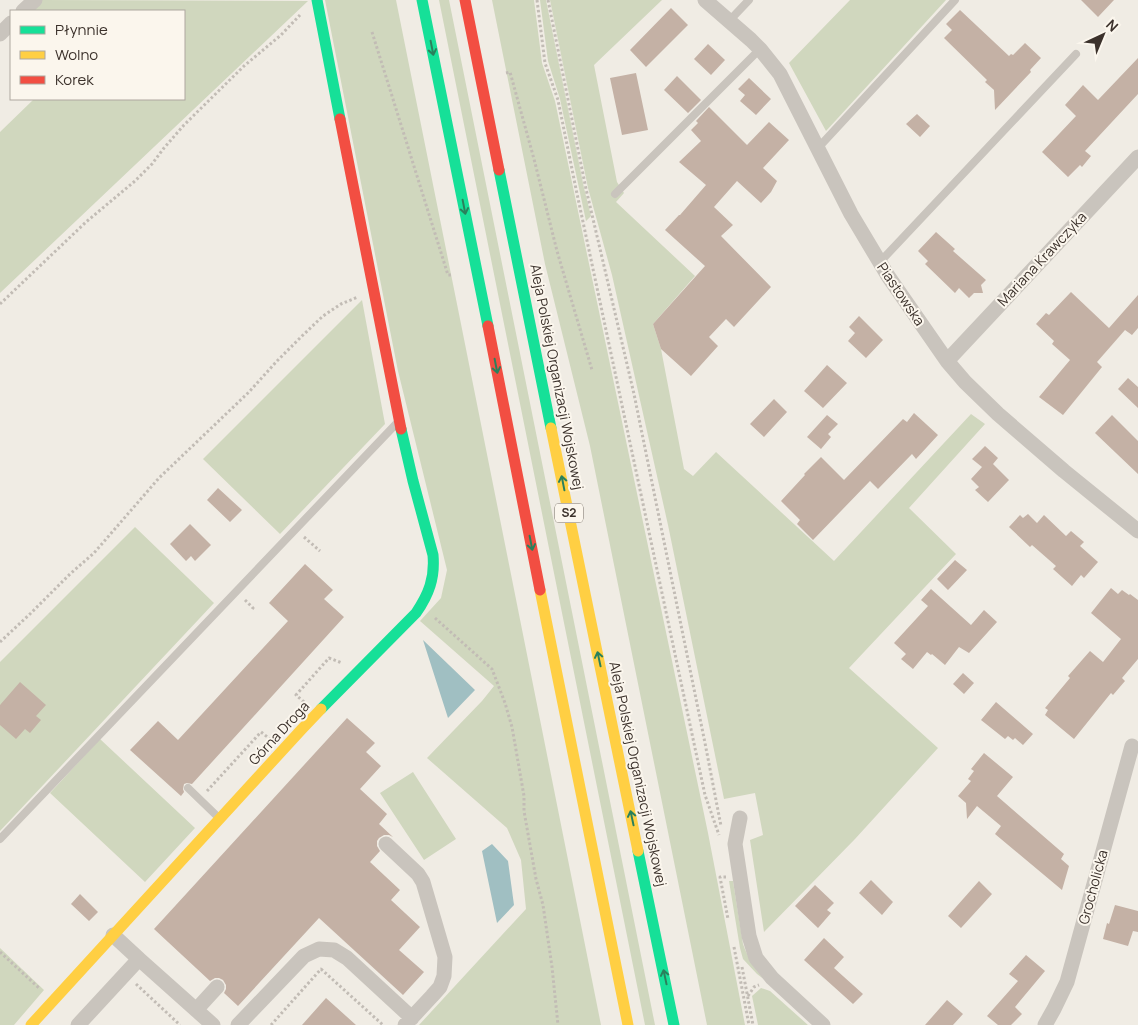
<svg xmlns="http://www.w3.org/2000/svg" width="1138" height="1025" viewBox="0 0 1138 1025" font-family="Manrope,sans-serif">
	<style>
		.green { fill: #d0d7be }
		.water { fill: #a0bfc2 }
		.building { fill: #c4b1a5 }
		.lines { fill: none; stroke-linecap: round; stroke-linejoin: round }
		.path { stroke: #c2bcb5; stroke-width: 3; stroke-dasharray: 2.5 2.5; stroke-linecap: butt }
		.lane { stroke: #c9c4bd; stroke-width: 8 }
		.street { stroke: #c9c4bd; stroke-width: 15 }
		.fast { stroke: #16e098; stroke-width: 11 }
		.slow { stroke: #ffcf43; stroke-width: 11 }
		.jam { stroke: #f24e42; stroke-width: 11 }
		.oneway { stroke: #2a805c }
		.labels { text-anchor: middle; stroke-width: 4; stroke-linejoin: round; paint-order: stroke }
		.shield { fill: #fbf6ed; stroke: #756c65; stroke-width: 1 }
		.shield-label { font-size: 12px; font-weight: bold; fill: #3b312b }
		.street-label { font-size: 14px; fill: #3b312b; stroke: #fbf6ed }
	</style>
	<rect width="100%" height="100%" fill="#f0ece4"/>
	<path class="green" d="M42,0L308,1L0,293V132L34,99H184V11H30Z
		M325,0H396L461,324L601,1025H419L526,909L521,860L507,828L427,758L482,701L494,686L420,621L441,598L447,570L398,371Z
		M439,0H449L655,1025H645L561,608Z
		M492,0H534L542,63L555,101L708,833L745,1025H707L590,446L545,264Z
		M540,0H546L584,188L591,216L586,221L560,99L548,61Z
		M550,0H662L594,65L617,182L624,193L616,202L695,276L653,324L661,349L684,469L693,476L716,452L834,561L971,414L985,424L909,508L956,554L849,668L938,748L855,839L764,932L750,840L763,835L755,793L724,799L668,525L612,275L588,188Z
		M850,0H946L826,131L789,63Z
		M362,300L385,424L280,534L203,459Z
		M135,527L214,603L0,831V662Z
		M100,739L195,828L145,882L50,793Z
		M413,772L456,839L424,860L380,793Z
		M729,881H733L743,944C748,958 755,970 765,980L757,974L743,959L740,948Z
		M0,948L44,990L14,1025H0Z
		M761,988L770,991L808,1025H758L752,996Z"/>
	<path class="water" d="M423,640L475,690L448,718Z
		M492,844L508,861L514,905L497,923L482,851Z"/>
	<path class="building" d="M1081,0H1114L1098,17Z
		M671,8L688,25L646,67L630,50Z
		M960,10L1009,56L1011,54L1013,55L1025,43L1041,58L1030,70L1031,72L995,110L994,90L985,82L987,80L944,38L952,30L946,24Z
		M708,44L725,60L711,75L694,59Z
		M1138,58V94L1085,151L1091,156L1082,167L1080,165L1068,177L1042,152L1076,116L1065,105L1083,85L1098,100Z
		M636,73L648,130L622,135L610,78Z
		M677,76L701,100L688,113L664,90Z
		M749,78L771,99L756,115L740,101L745,95L738,89Z
		M709,107L747,145L769,122L789,140L763,168L777,181L771,192L761,203L737,181L714,207L733,225L721,236L771,287L734,327L726,319L709,337L718,346L691,376L661,349L653,324L705,266L665,230L679,215H680L706,185L679,162L701,141L691,130L698,123L696,121Z
		M917,114L930,126L920,137L906,124Z
		M936,232L955,249L953,251L986,280L981,285L983,293H974L969,298L959,288L955,293L925,264L928,261L918,251Z
		M1071,292L1109,328L1138,295V328L1132,335L1125,330L1097,362L1102,367L1063,415L1039,397L1070,360L1052,344L1054,341L1036,324L1046,313L1049,315Z
		M859,316L883,340L866,358L848,341L855,333L849,327Z
		M827,365L847,383L823,408L804,391Z
		M1128,378L1138,387V408L1118,389Z
		M774,399L787,412L764,437L750,424Z
		M914,413L938,435L916,459L912,454L878,489L870,481L813,540L797,524L800,520L781,501L805,475L804,474L821,457L844,480L903,419L907,422Z
		M827,415L838,424L828,434L831,437L821,449L807,437Z
		M1112,415L1138,441V474L1095,433Z
		M985,446L998,458L993,464L1009,480L988,502L975,490L979,487L971,479L982,467L972,459Z
		M218,488L242,510L230,522L207,500Z
		M1028,514L1037,523L1044,515L1066,536L1071,531L1084,542L1080,546L1098,562L1084,578L1081,575L1072,586L1053,569L1056,566L1032,545L1030,547L1009,527L1020,515L1023,518Z
		M190,524L211,545L195,561L191,556L186,561L170,544Z
		M955,560L967,570L948,590L937,579Z
		M305,564L333,590L324,599L344,617L192,784L187,783L184,784L183,789L184,792L181,796L130,750L158,721L178,740L288,621L269,603Z
		M1111,588L1118,594L1122,590L1129,595L1130,594L1138,600V659L1122,678L1125,681L1113,695L1111,693L1074,739L1045,715L1048,710L1045,708L1070,678L1068,676L1090,651L1103,662L1121,639L1091,613Z
		M931,589L971,625L984,610L997,622L969,653L959,647L945,665L932,654L931,655L927,652L913,669L901,659L906,654L894,643L928,606L921,600Z
		M963,673L974,683L964,694L953,684Z
		M20,682L46,705L36,716L41,720L30,733L25,729L16,739L0,725V705Z
		M996,702L1033,734L1023,745L1015,738L1013,740L1008,736L1005,739L981,720Z
		M347,718L375,743L366,752L381,766L360,789L387,814L379,824L393,837L389,835H384L379,838L377,841V846L380,851L370,862L400,890L391,900L420,927L399,950L424,972L403,995L319,918L238,1006L224,993L226,989V985L223,980L219,978H215L210,981L154,929Z
		M984,753L1013,777L997,796L1064,854L1061,859L1069,866L1062,890L995,834L1001,826L977,806L967,819L966,803L958,796L971,781L968,779L974,771L971,769Z
		M871,880L893,902L882,915L859,893Z
		M979,881L992,894L961,928L948,916Z
		M815,885L834,903L827,910L831,913L818,928L795,906Z
		M80,894L98,912L89,921L71,904Z
		M1115,905L1138,911V932L1133,931L1128,946L1103,939L1107,923L1109,924Z
		M824,938L844,957L834,968L863,994L853,1004L804,960Z
		M1026,955L1045,971L1015,1007L1022,1014L1011,1025H998L987,1016L1018,981L1009,974Z
		M326,998L356,1025H302Z
		M947,1000L963,1014L953,1025H925Z"/>
	<g class="lines">
		<path class="path" d="M537,0L545,63L558,100L576,189L705,795L719,835
			M548,0L586,189L634,394L705,743L721,826
			M372,32L448,275H451
			M506,73L510,72L534,159L557,251L592,370
			M0,304L86,222L135,181L152,164L164,148L184,125L244,66L281,35L300,15
			M304,537L320,551
			M245,600L253,608L251,610
			M435,618L492,669L505,703L512,727L524,796V811L536,879L543,905L552,967L558,1025
			M0,642L31,613L70,574L94,553L159,478L249,392L277,361L302,336L323,316L341,304L358,297
			M304,702L296,695L329,658L342,663
			M207,791L261,732L270,739
			M726,877H720L728,919
			M734,947L749,1025
			M0,952L40,989
			M742,967L753,1025
			M136,984L180,1025
			M748,996L754,987L759,985
			M271,1025L321,969L383,1025"/>
		<path class="lane" d="M730,20L749,0
			M818,148L955,0
			M615,194L760,49
			M879,263L1076,54
			M188,788L219,818
			M0,839L396,424"/>
		<path class="street" d="M705,0L751,40L760,49L780,74L851,214L888,276L947,361L965,382L998,414L1064,471L1138,531
			M23,11L35,0
			M0,34L11,23
			M947,361L1138,157
			M740,818L735,844L749,936L756,958L772,978L823,1025
			M386,844L418,874L423,882L445,957L444,976L440,987L432,996L405,1025
			M139,959L213,1025
			M196,1010L217,987
			M78,1025L139,959L113,935
			M238,1025L304,956L319,949L334,950L347,958L412,1018
			M1045,1025L1054,1009L1067,982L1132,746"/>
		<path class="fast" d="M317,0L340,119
			M422,0L488,326
			M499,170L551,428
			M321,709L416,613C429,594 435,578 433,555L413,481L401,429
			M638,851L674,1025"/>
		<path class="slow" d="M551,428L638,851
			M540,590L628,1025
			M31,1025L301,730L321,709"/>
		<path class="jam" d="M465,0L499,170
			M340,119L401,429
			M488,326L540,590"/>
	</g>
	<defs><path id="oneway-shaft" d="M-6 0H5M1.5-3L5.5 0L1.5 3" fill="none" stroke-width="1.6" stroke-linecap="round" stroke-linejoin="round" transform="scale(1.25)"/></defs>
	<g class="oneway">
		<use href="#oneway-shaft" transform="translate(432 48) rotate(79)"/>
		<use href="#oneway-shaft" transform="translate(464 207) rotate(79)"/>
		<use href="#oneway-shaft" transform="translate(496 366) rotate(79)"/>
		<use href="#oneway-shaft" transform="translate(563 483) rotate(-101)"/>
		<use href="#oneway-shaft" transform="translate(531 543) rotate(79)"/>
		<use href="#oneway-shaft" transform="translate(599 659) rotate(-102)"/>
		<use href="#oneway-shaft" transform="translate(632 818) rotate(-102)"/>
		<use href="#oneway-shaft" transform="translate(665 977) rotate(-102)"/>
	</g>
	<g class="labels">
		<rect class="shield" x="555" y="503.5" width="28" height="19" rx="4"/>
		<g class="shield-label">
			<text x="569" y="517">S2</text>
		</g>
		<g class="street-label">
			<text transform="translate(1042 259) rotate(-47)" y="5">Mariana Krawczyka</text>
			<text transform="translate(901 294) rotate(56)" y="5">Piastowska</text>
			<text transform="translate(557 377) rotate(79)" y="5">Aleja Polskiej Organizacji Wojskowej</text>
			<text transform="translate(279 733) rotate(-47)" y="5">Górna Droga</text>
			<text transform="translate(638 774) rotate(78)" y="5">Aleja Polskiej Organizacji Wojskowej</text>
			<text transform="translate(1093 887) rotate(-75)" y="5">Grocholicka</text>
		</g>
	</g>
	<rect x="10" y="10" width="175" height="90" fill="#fbf6ed" stroke="#aea79f"/>
	<rect x="20" y="26" width="25" height="8" fill="#16e098" stroke="#aea79f"/>
	<text x="55" y="35" font-size="15" fill="#3b312b">Płynnie</text>
	<rect x="20" y="51" width="25" height="8" fill="#ffcf43" stroke="#aea79f"/>
	<text x="55" y="60" font-size="15" fill="#3b312b">Wolno</text>
	<rect x="20" y="76" width="25" height="8" fill="#f24e42" stroke="#aea79f"/>
	<text x="55" y="85" font-size="15" fill="#3b312b">Korek</text>
	<g transform="translate(1103 35) rotate(44)" stroke="#fbf6ed" stroke-width="4" paint-order="stroke">
	<path d="M0-4L9 19L0 12L-9 19Z" fill="#3b312b"/>
	<text y="-8" font-size="14" font-weight="bold" text-anchor="middle" fill="#3b312b">N</text>
	</g>
</svg>
